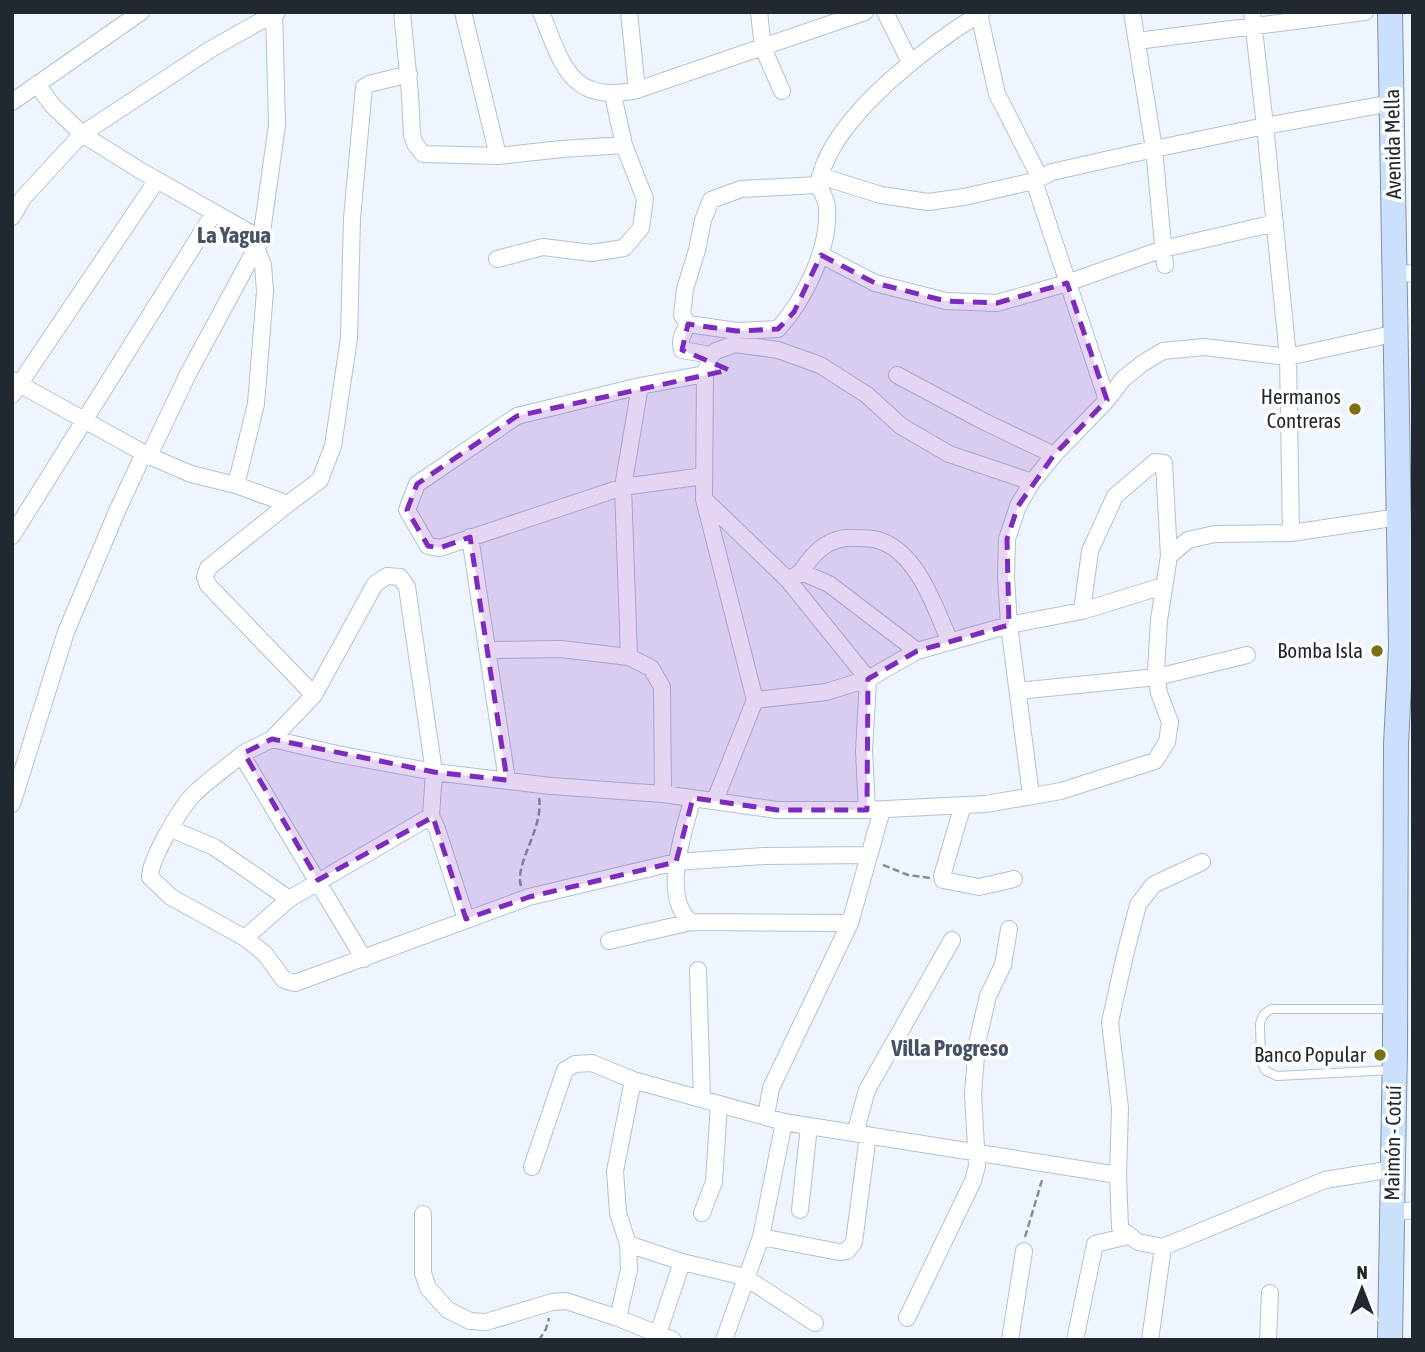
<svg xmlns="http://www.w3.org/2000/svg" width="1425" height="1352" viewBox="0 0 1425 1352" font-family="'Asap Condensed',sans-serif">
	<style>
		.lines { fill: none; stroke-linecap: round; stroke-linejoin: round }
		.lane-casing { stroke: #b1c1d5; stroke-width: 10 }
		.street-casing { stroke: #b1c1d5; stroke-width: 18 }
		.primary-casing { stroke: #7a93b0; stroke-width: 26 }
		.path { stroke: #878d95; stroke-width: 2.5; stroke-dasharray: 7 3.5; stroke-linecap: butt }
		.lane { stroke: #fff; stroke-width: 8 }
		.street { stroke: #fff; stroke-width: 16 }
		.primary { stroke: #cbe0fa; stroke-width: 24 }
		.marked { fill: #7b2cbf; fill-opacity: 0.2; stroke: #7b2cbf; stroke-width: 5; stroke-dasharray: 14 9; stroke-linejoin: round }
		.poi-dot { fill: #7a7112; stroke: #fff; stroke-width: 2.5 }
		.labels { text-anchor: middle; stroke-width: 7; stroke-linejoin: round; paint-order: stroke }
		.street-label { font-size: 21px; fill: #22282f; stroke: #fff }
		.poi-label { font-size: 21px; fill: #22282f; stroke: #fff; text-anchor: end }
		.neighbourhood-label { font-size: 23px; font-weight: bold; fill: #455364; stroke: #fff }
	</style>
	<rect width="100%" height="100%" fill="#eff5fe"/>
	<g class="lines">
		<g class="lane-casing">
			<path id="lane" d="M1391,1070L1277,1076L1266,1071L1261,1062L1260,1023L1264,1014L1271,1009H1393"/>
		</g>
		<g class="street-casing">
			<path id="street" d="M402,12L410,94L412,135L415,144L423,154L498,156L562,149L624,145
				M463,12L498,156
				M541,12C562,64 570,105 637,90L865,12
				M629,12L637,90
				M759,12L763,48L782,91
				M885,12L910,62
				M1132,12L1154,149L1165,265
				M1252,12L1265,126L1288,357L1291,533
				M979,14L997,94L1040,178
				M1137,41L1365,12
				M37,84L52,105L82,134L141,171L261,239
				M12,102L141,12
				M820,176L881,195L928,202L964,197L1034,181L1052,172L1154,149L1265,126L1392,103
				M1034,181L1107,400
				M818,185L741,189L711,200L703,220L697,250L685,289L682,315L688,324L737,331L778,329C805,299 830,248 827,207C826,196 817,189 820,177C836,114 929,45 982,12
				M12,217L23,198L82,134L211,49L277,12
				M821,255L875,283L946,301L997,303L1067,283L1163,249L1275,223
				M497,259L543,247L591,253L624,248L641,228L645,199L624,145L613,95
				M1393,275L1413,273
				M688,324C683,333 679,340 682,350L711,355
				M897,375L983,421L1054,455
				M12,380L149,456L191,474L236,485L288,504L320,480L333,446L349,338L352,218L364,87L369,84L409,74
				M12,395L157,180
				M149,456L188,374L261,239L277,125L274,12
				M704,476L623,487L440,548L428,546L407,510L417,484L517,416L640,386L705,374
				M236,485L256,404L265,291L263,265L256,247
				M704,499L788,580L868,679L864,751L867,810
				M288,504L208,568L205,577L208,585L314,695
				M12,536L214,213
				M470,537L507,780
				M801,572C814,551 830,536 856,538C863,538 871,538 878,540C918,552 935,608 950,642
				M792,578L801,572L829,584L917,651
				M1082,611L1090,551L1115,496L1155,462L1164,463L1169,556
				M487,650L561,649L629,657L651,668L662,687L663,794
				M629,657L623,487L640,386
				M1018,691L1157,677L1247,655
				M755,700L704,499L705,374L711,355L716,351L735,344L778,350L820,365L867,395L901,426L949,454L1032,482
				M272,739L337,754L434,772L551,786L663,794L777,810H867L986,804L1061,791L1155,761L1167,742L1170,722L1159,693L1156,671L1159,620L1169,556L1188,540L1215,534L1291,533L1399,517
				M244,753C227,767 208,780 193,795C180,809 150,859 150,877L171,897L245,938
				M1031,795L1009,625L1006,577L1007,539L1018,506L1032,482L1054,455L1107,400L1123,379L1143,363L1163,351L1204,347L1288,357L1397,333
				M715,800L755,700L826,692L868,679L917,651L1009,625L1082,611L1163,586
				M12,804L66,632L118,509L144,453
				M963,805L942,876L943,880L979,887L1014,879
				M171,829L214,847L289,899
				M466,919L437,829L431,816L289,899L245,938L265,954L284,980L295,983L529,897L676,862L764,856L869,855
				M691,922C660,897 684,830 693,798
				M609,941L691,922L850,923
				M364,959L244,759V753L272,739L314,695L375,584L387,576L400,577L407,587L434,772L431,816
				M698,970L702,1099
				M766,1116L771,1088L850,923L882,810
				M855,1133L867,1090L952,940
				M532,1167L565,1070L575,1064L592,1063L633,1080L784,1122L1118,1175
				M800,1210L809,1126
				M702,1213L714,1182L719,1104
				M1392,1213L1413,1210
				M423,1214V1273L428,1288L448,1310L470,1321L486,1322L552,1302L566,1301L618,1318L673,1340
				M761,1237L839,1252L847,1251L854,1242L868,1135
				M628,1244L682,1262L745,1277L815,1323
				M1163,1247L1138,1242L1120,1228L1118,1175L1120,1108L1110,1022L1125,955L1138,905L1153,885L1202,862
				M618,1318L629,1270L628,1244L618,1213L615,1171L633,1080
				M907,1318L973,1181L977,1166L973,1094L977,1043L988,996L1003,965L1009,929
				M658,1334L682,1262
				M724,1340L761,1237L784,1122
				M1010,1340L1024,1251
				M1075,1340L1095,1244L1128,1236
				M1150,1340L1163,1247L1325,1180L1393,1169
				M1268,1340L1270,1293"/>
		</g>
		<g class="primary-casing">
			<path id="primary" d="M1390,1340L1395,1048L1396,744L1401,647L1390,12"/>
		</g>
		<path class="path" d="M883,865L908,875L930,878
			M521,886C514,864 544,828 539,798
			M1025,1237L1043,1177
			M539,1340L546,1329L549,1318"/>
		<use href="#lane" class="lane"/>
		<use href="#street" class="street"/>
		<use href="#primary" class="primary"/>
	</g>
	<path class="marked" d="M821,255L875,283L946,301L997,303L1067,283L1107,400L1054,455L1018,506L1007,539L1009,625L917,651L868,679L867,810H777L693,798L676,862L529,897L466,919L433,817L318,880L244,753L272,739L434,772L507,780L470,537L440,548L428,546L407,510L417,484L517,416L729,370L682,350L688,324L737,331L778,329L794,312Z"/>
	<g class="poi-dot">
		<circle cx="1355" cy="409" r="7"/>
		<circle cx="1377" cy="651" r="7"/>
		<circle cx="1380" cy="1055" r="7"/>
	</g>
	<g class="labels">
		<g class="street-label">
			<text transform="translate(1393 144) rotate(-91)" y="7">Avenida Mella</text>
			<text transform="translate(1393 1143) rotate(-89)" y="7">Maimón - Cotuí</text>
		</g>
		<g class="poi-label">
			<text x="1341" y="404">Hermanos<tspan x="1341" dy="24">Contreras</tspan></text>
			<text x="1363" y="658">Bomba Isla</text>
			<text x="1366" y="1062">Banco Popular</text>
		</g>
		<g class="neighbourhood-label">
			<text x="234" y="243">La Yagua</text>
			<text x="950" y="1056">Villa Progreso</text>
		</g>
	</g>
	<rect width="1425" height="1352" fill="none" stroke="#22282f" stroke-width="28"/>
	<g transform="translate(1362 1289)" stroke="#ffffff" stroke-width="5" paint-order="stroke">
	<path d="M0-5L12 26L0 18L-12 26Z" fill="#22282f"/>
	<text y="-10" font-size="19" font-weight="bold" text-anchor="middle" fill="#22282f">N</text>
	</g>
</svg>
